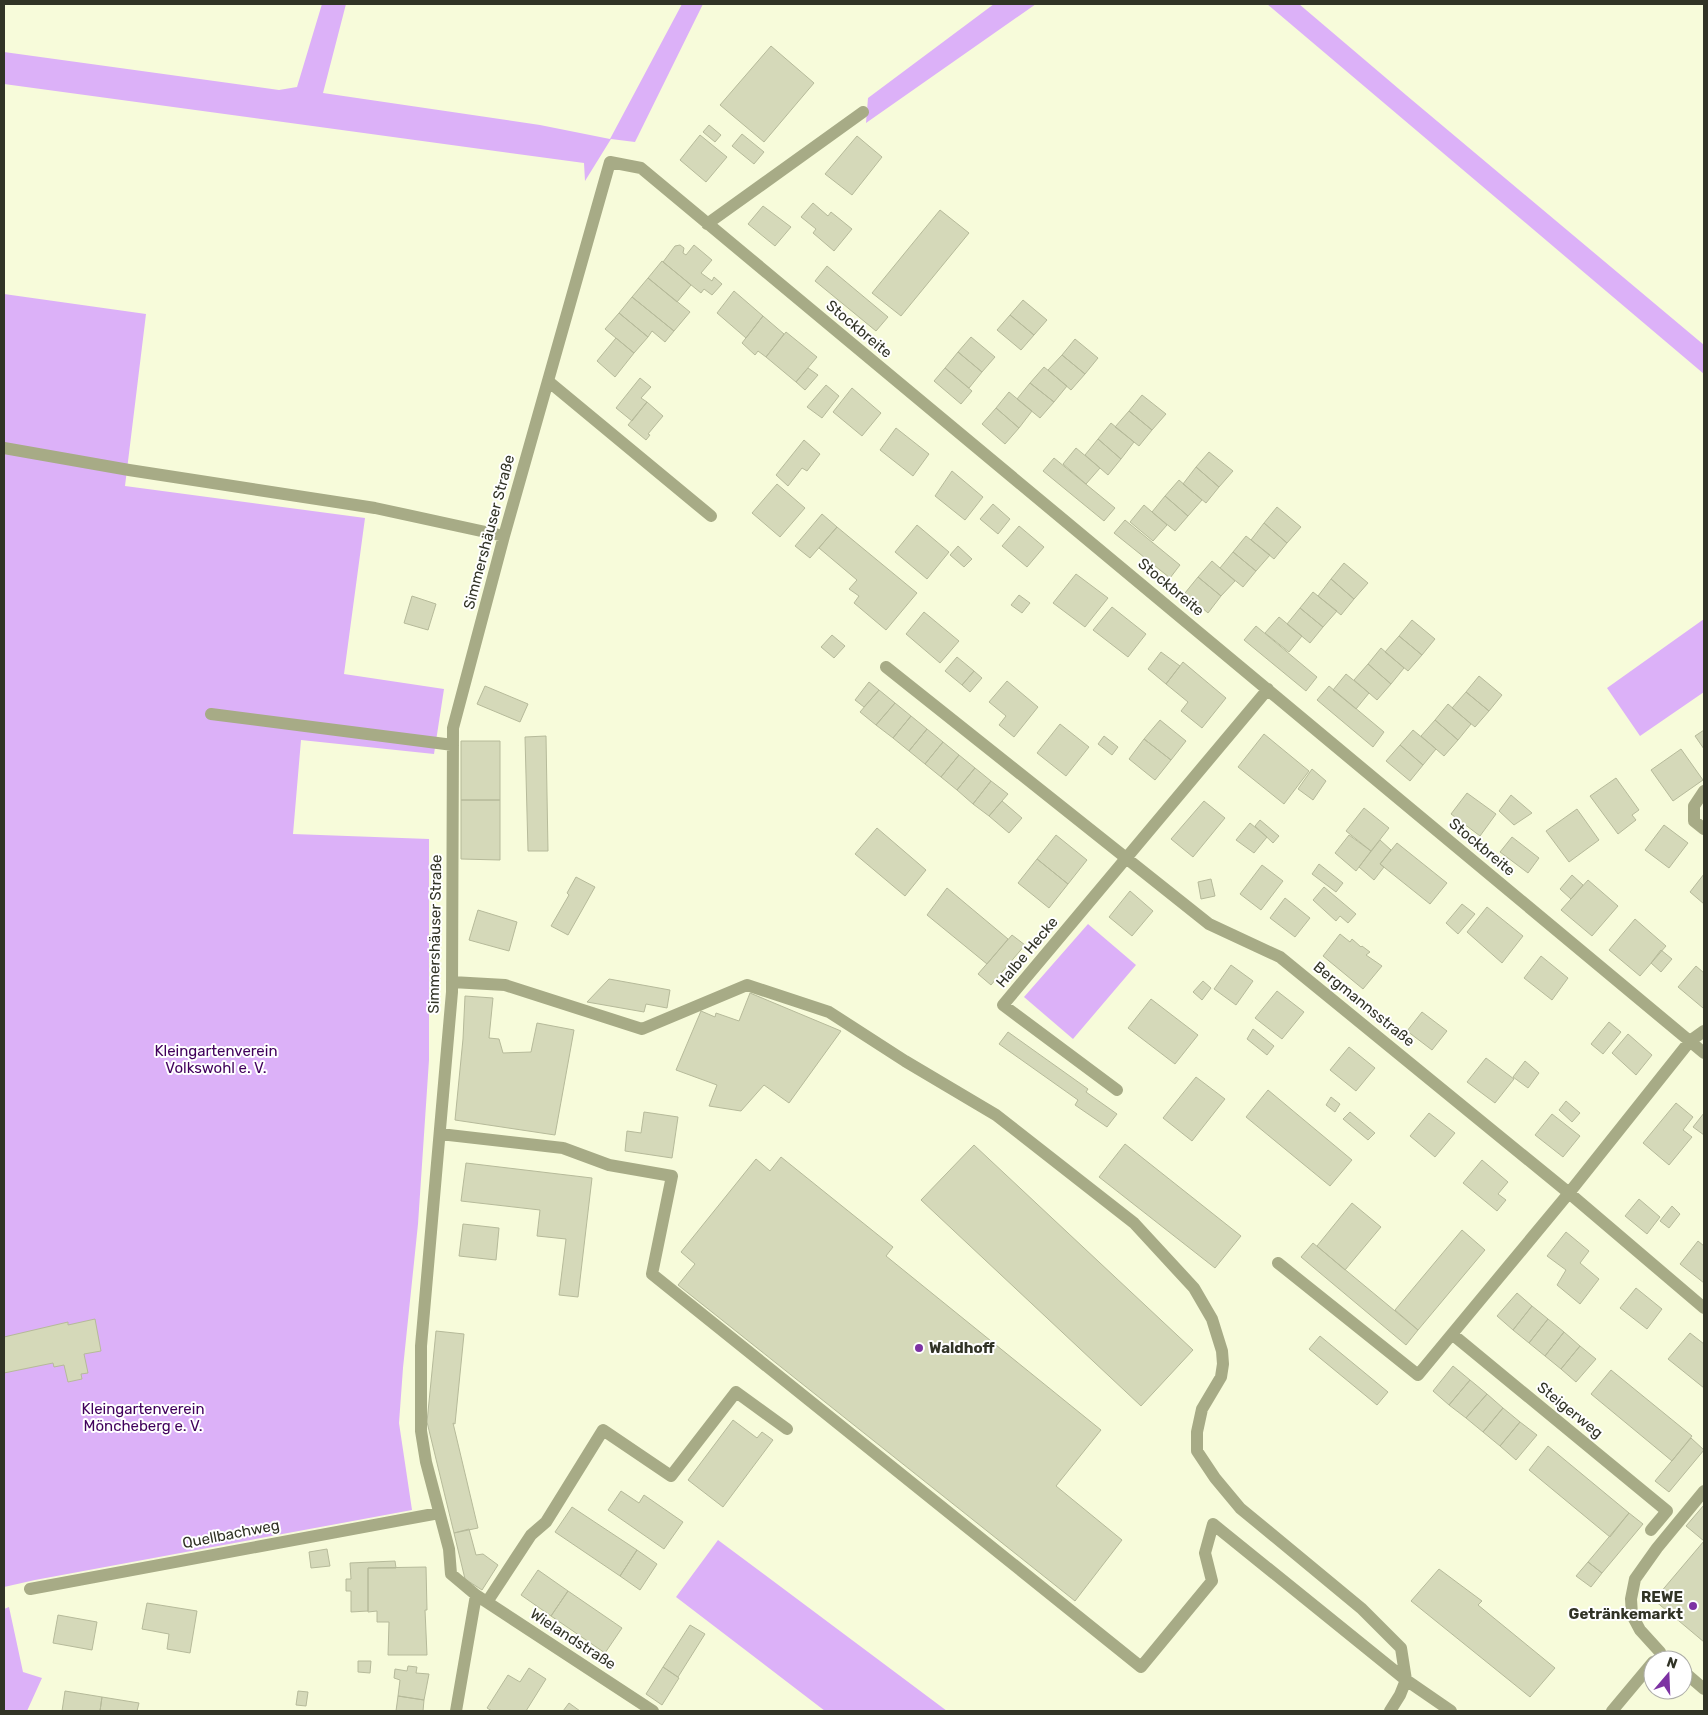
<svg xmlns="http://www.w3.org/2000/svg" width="1708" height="1715" viewBox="0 0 1708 1715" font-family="Rubik,sans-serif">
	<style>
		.green { fill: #dcb1f8 }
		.building { fill: #d5d9b9; stroke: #b6ba9a }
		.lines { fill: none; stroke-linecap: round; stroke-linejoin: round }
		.minor { stroke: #a7ab86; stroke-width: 12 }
		.poi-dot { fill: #7d32a3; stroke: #fff; stroke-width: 2 }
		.labels { text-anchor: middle; stroke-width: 4; stroke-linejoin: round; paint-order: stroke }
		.street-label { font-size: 15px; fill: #313326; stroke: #fff }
		.park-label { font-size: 15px; fill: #41015c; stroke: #fff }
		.poi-label { font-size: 15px; font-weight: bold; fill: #313326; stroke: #fff; text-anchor: start }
	</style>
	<rect width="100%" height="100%" fill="#f7fbda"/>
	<path class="green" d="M322,4H346L323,93L540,125L610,139L682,4H703L635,142L611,139L585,181L584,163L4,84V52L279,90L297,87Z
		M994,4H1036L866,123L868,98Z
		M1267,4H1299L1406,95L1704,345V374Z
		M4,294L146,314L125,486L365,518L344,674L444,689L434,754L301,740L293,834L429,839V1060L418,1224L403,1368L399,1423L412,1510L35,1580L4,1587Z
		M1704,619V692L1640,736L1607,688Z
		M1088,924L1136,965L1073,1039L1024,997Z
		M718,1540L947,1711H825L676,1597Z
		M9,1607L23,1672L42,1678L27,1711H4V1609Z"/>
	<path class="building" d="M771,46L814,83L764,142L720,105Z
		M709,125L721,135L715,142L703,132Z
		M742,134L764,152L754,164L732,146Z
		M700,135L727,157L706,182L680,160Z
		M857,136L882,157L852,195L825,174Z
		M813,203L828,216L831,212L852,229L834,251L813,233L816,229L801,217Z
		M763,206L791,227L775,246L748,224Z
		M940,210L969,233L901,316L872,293Z
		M680,245L684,248L683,253L686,255L694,245L712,260L701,273L712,281L714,277L722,284L712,295L704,289L701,293L663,262L675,246Z
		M662,261L691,285L677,302L648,278Z
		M827,266L888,317L876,331L815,281Z
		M648,278L690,312L674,331L632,297Z
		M734,291L763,316L746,338L717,313Z
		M632,297L674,331L665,342L652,331L648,337L619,313Z
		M1023,300L1047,320L1034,335L1010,315Z
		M619,313L648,337L634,353L605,329Z
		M1010,315L1034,335L1021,350L997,330Z
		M763,316L784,334L766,357L758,351L755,355L742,343Z
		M786,332L817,357L796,382L766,357Z
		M971,337L995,357L982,372L958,352Z
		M616,338L634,353L615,377L597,361Z
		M1075,339L1098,358L1085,374L1062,355Z
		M958,352L982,372L969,388L945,368Z
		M1062,355L1085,374L1071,390L1048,370Z
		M1044,367L1067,386L1054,402L1030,383Z
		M808,368L818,375L805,390L796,382Z
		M945,368L972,391L961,404L934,381Z
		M640,378L651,387L641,398L647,402L632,421L616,408Z
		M1030,383L1054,402L1040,418L1017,399Z
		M826,385L839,396L822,418L807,407Z
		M852,388L881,413L862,436L833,412Z
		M1009,392L1032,411L1019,428L996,408Z
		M1142,395L1166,414L1152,430L1129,411Z
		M647,402L663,416L648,434L650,435L646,440L628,425Z
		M996,408L1019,428L1005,444L982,424Z
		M1129,411L1152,430L1139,446L1115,427Z
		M1111,423L1134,442L1121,459L1098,439Z
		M896,428L929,454L913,476L880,450Z
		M1098,439L1121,459L1108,475L1085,455Z
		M804,440L820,454L807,471L802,468L788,486L776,475Z
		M1076,448L1100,468L1086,484L1063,464Z
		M1209,452L1233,471L1219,487L1196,467Z
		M1054,458L1115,508L1104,521L1043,471Z
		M1196,467L1219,487L1206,503L1183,484Z
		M952,471L983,497L965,520L935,496Z
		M1179,480L1202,500L1188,516L1165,496Z
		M777,484L805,508L780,537L752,513Z
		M1165,496L1188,516L1175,531L1152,512Z
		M993,504L1010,519L998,534L980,519Z
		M1144,505L1167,525L1153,541L1130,522Z
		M1277,507L1301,527L1287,543L1264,523Z
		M822,514L837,527L810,558L795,546Z
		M1125,520L1180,565L1170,578L1114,533Z
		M1264,523L1287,543L1274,559L1251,540Z
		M917,525L949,552L927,579L895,552Z
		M1019,526L1044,547L1027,567L1002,546Z
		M837,527L917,593L886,630L854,603L859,596L849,589L857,580L819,548Z
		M1246,536L1270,555L1256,571L1233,552Z
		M958,546L972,559L964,567L950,555Z
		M1233,552L1256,571L1243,587L1220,568Z
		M1212,561L1235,581L1221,596L1198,577Z
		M1344,563L1368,583L1354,599L1331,579Z
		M1076,574L1108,598L1085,627L1053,603Z
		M1198,577L1221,596L1208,613L1185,593Z
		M1331,579L1354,599L1341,615L1318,596Z
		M1313,592L1337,611L1323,627L1300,608Z
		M1019,595L1030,603L1022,613L1011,605Z
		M412,596L436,604L428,630L404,623Z
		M1112,607L1146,634L1128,657L1093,630Z
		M1300,608L1323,627L1310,643L1287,624Z
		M924,612L959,641L940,663L906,634Z
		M1279,617L1302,636L1289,652L1265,633Z
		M1412,620L1435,639L1422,655L1399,636Z
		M1256,626L1317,677L1306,691L1244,640Z
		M832,635L845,646L834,658L821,647Z
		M1399,636L1422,655L1408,671L1385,652Z
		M1381,648L1404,668L1391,684L1368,664Z
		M1161,652L1180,666L1166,684L1148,669Z
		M957,657L974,671L962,685L945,671Z
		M1183,662L1226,698L1202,728L1181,711L1188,702L1166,684Z
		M1368,664L1391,684L1377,700L1354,680Z
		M974,671L982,678L970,692L962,685Z
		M1346,674L1369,693L1356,709L1333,690Z
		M1479,676L1502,695L1489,711L1466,692Z
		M1007,681L1038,707L1014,737L999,725L1006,716L989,702Z
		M869,682L879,690L864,707L855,700Z
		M485,686L528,704L520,722L477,704Z
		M1329,686L1384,732L1373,747L1317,700Z
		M879,690L895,703L876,725L860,712Z
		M1466,692L1489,711L1475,727L1452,708Z
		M895,703L911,716L893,738L876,725Z
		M1448,704L1471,724L1458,740L1435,720Z
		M911,716L927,729L909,751L893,738Z
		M1160,720L1186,741L1171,760L1144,739Z
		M1435,720L1458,740L1444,756L1421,736Z
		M1060,724L1089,747L1066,776L1037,753Z
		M927,729L943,742L925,764L909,751Z
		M1413,730L1436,749L1423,765L1400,745Z
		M1704,730V749L1695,736Z
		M1264,734L1309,771L1284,804L1238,767Z
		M546,736L548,851H528L525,737Z
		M1104,736L1118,747L1112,755L1098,744Z
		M1144,739L1171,760L1155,780L1129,759Z
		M461,741H500V800H461Z
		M943,742L959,755L941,777L925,764Z
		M1400,745L1423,765L1410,781L1386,761Z
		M1681,749L1703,780L1673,801L1651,770Z
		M959,755L975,768L957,790L941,777Z
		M975,768L991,781L973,804L957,790Z
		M1312,769L1326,781L1313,800L1298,789Z
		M1616,778L1639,810L1632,815L1636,820L1618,834L1590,796Z
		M991,781L1008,794L989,816L973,804Z
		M1467,793L1496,814L1480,836L1451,814Z
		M1511,795L1532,813L1514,825L1499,811Z
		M461,800H500V860L461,859Z
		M1002,801L1022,818L1009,833L989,816Z
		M1204,801L1225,818L1193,857L1171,839Z
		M1364,808L1389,828L1371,851L1346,831Z
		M1577,809L1599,840L1569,862L1546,831Z
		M1260,820L1279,836L1273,843L1255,826Z
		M1250,823L1267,837L1254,853L1236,840Z
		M1664,825L1688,843L1669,868L1645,850Z
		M877,828L926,870L905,896L855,854Z
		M1056,835L1087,860L1068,884L1037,859Z
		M1349,835L1371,851L1356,871L1335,853Z
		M1512,837L1539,858L1528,873L1500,852Z
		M1380,840L1391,850L1380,864L1384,867L1374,880L1359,867Z
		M1397,843L1447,883L1430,904L1380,864Z
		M1037,859L1068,884L1049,908L1018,883Z
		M1319,864L1343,883L1336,892L1312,874Z
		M1262,865L1283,881L1261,910L1240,894Z
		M1704,874V904L1690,892Z
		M1572,875L1583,885L1571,899L1560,889Z
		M576,877L595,887L568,935L551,926L569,895L567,893Z
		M1211,879L1215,896L1201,899L1198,882Z
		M1588,880L1618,906L1592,936L1561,910Z
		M1324,887L1356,914L1348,923L1340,916L1336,921L1313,900Z
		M947,888L1008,939L987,964L927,915Z
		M1130,891L1153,911L1132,936L1109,917Z
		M1285,898L1310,918L1295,937L1270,918Z
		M1462,904L1475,914L1458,934L1446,923Z
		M1487,907L1523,936L1502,963L1467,932Z
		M478,910L517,922L509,951L469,940Z
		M1635,919L1666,946L1640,976L1609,950Z
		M1340,934L1350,942L1352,939L1361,947L1362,946L1370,952L1366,955L1382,966L1363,989L1323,956Z
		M1012,935L1025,945L991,985L978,974Z
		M1661,950L1672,959L1661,972L1651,963Z
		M1541,956L1568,978L1552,1000L1524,978Z
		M1231,965L1253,981L1236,1005L1214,989Z
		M1696,966L1704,973V1006L1703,1008L1678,987Z
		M609,979L670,990L667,1008L646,1004L644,1012L587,1002Z
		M1203,981L1211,988L1202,1000L1193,992Z
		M1277,991L1304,1012L1282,1039L1255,1018Z
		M750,993L841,1031L789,1103L764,1085L741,1111L709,1106L717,1085L676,1070L701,1011L715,1017L716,1013L739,1021Z
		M465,996L493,998L489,1038L499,1039L503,1053L531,1052L537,1023L574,1030L555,1135L455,1120L463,1039Z
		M1151,999L1198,1035L1175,1064L1128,1028Z
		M1422,1012L1447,1031L1432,1050L1407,1031Z
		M1609,1022L1621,1032L1603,1054L1591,1044Z
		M1253,1029L1274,1046L1267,1055L1247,1039Z
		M1008,1032L1088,1089L1086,1092L1117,1114L1107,1127L1075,1105L1078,1100L999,1044Z
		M1628,1034L1652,1055L1636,1075L1612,1053Z
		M1349,1047L1375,1068L1356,1091L1330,1070Z
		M1486,1058L1514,1079L1495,1103L1467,1082Z
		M1525,1061L1539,1073L1528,1088L1513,1077Z
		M1196,1077L1225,1099L1192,1141L1163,1118Z
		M1268,1090L1352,1160L1330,1186L1246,1117Z
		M1331,1097L1340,1104L1335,1112L1326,1105Z
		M1566,1101L1580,1113L1572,1122L1559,1110Z
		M1676,1103L1693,1117L1683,1130L1692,1137L1669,1165L1643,1143Z
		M644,1112L678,1117L672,1158L625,1151L627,1131L641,1133Z
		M1350,1112L1375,1133L1368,1140L1343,1119Z
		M1429,1113L1455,1133L1435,1157L1410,1136Z
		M1704,1113V1135L1693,1127Z
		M1552,1114L1580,1136L1563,1157L1535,1135Z
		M1125,1144L1241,1236L1215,1268L1099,1177Z
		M974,1145L1193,1350L1141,1406L921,1200Z
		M781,1157L893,1247L886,1256L1101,1430L1056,1486L1122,1540L1075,1601L678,1285L695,1264L681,1252L756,1159L770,1171Z
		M1482,1160L1508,1182L1498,1194L1506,1200L1497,1211L1463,1183Z
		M466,1163L592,1178L578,1297L559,1295L566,1239L537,1236L540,1210L461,1201Z
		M1639,1199L1660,1217L1647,1234L1625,1216Z
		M1352,1203L1381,1227L1345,1270L1317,1246Z
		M1672,1206L1680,1214L1669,1228L1660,1221Z
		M463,1224L499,1228L496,1260L459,1256Z
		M1462,1230L1485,1250L1418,1330L1395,1310Z
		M1566,1232L1589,1251L1580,1263L1599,1279L1580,1304L1557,1285L1566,1270L1547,1256Z
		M1698,1241L1704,1246V1283L1680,1264Z
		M1313,1243L1418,1330L1406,1345L1301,1257Z
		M1636,1288L1662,1309L1647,1329L1620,1308Z
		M1517,1293L1532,1306L1513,1330L1497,1316Z
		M1532,1306L1548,1319L1529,1343L1513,1330Z
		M95,1319L101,1351L84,1354L88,1373L81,1374L82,1379L68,1382L64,1365L54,1367L53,1363L4,1373V1337L68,1322V1325Z
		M1548,1319L1564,1332L1545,1356L1529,1343Z
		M436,1331L464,1334L455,1424L453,1423L478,1528L454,1533L427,1422Z
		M1564,1332L1580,1346L1561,1369L1545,1356Z
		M1690,1333L1704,1344V1388L1668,1359Z
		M1320,1336L1388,1392L1377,1405L1309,1349Z
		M1580,1346L1596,1359L1576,1382L1561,1369Z
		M1453,1366L1470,1380L1449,1405L1433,1391Z
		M1611,1370L1692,1436L1672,1461L1591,1394Z
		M1470,1380L1487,1394L1466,1418L1449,1405Z
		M1487,1394L1503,1408L1483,1432L1466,1418Z
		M1503,1408L1520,1422L1500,1446L1483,1432Z
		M733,1420L757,1438L762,1432L773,1440L723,1507L688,1480Z
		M1520,1422L1537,1435L1516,1460L1500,1446Z
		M1691,1438L1704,1450L1669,1492L1655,1481Z
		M1548,1446L1629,1513L1610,1537L1529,1470Z
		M621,1491L639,1503L644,1495L683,1522L664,1549L608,1510Z
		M1704,1505V1642L1654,1600L1704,1541L1686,1526Z
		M572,1507L637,1550L620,1576L555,1532Z
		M1629,1513L1643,1524L1602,1573L1588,1562Z
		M469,1529L476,1555L483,1554L498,1565L482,1590L465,1579L454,1533Z
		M327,1549L330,1566L311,1568L309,1552Z
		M637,1550L657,1564L640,1590L620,1576Z
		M395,1561L396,1568H368V1611L351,1612V1591H346V1579H351L350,1563Z
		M1588,1562L1602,1573L1591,1587L1576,1576Z
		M426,1567L427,1610H425L427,1655H388L389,1622H377V1611L368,1612V1568Z
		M1439,1569L1482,1601L1478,1605L1555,1668L1530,1697L1411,1601Z
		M538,1570L568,1591L551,1616L521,1595Z
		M568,1591L622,1628L605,1653L551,1616Z
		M147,1603L197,1611L190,1653L167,1649L169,1634L142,1629Z
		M58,1615L97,1622L92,1650L53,1643Z
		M690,1625L705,1634L678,1677L663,1667Z
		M358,1661H371L370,1673L358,1672Z
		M408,1666L417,1667L416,1673L429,1674L424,1700L398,1696L400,1680L394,1678L395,1669L407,1671Z
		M663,1667L679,1678L662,1705L646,1694Z
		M529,1668L546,1679L526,1711H492L487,1708L508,1675L520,1682Z
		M65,1691L102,1697L100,1711H62Z
		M298,1691L308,1692L306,1706L296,1705Z
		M398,1696L424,1700L423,1711H396Z
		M102,1697L139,1703L137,1711H100Z
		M569,1703L580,1711H563Z"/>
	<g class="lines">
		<path class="minor" d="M707,224L863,112
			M548,381L711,516
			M4,448L129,470L375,508L504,536
			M886,667L1209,924L1280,957L1569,1193L1704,1308
			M211,714L453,745
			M1704,791L1694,806V821L1704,829
			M452,982L505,985L642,1029L747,985L829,1012L905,1061L996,1115L1134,1223L1194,1288L1212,1319L1222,1351L1223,1364L1221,1377L1202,1409L1197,1432V1451L1215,1478L1240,1508L1361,1608L1401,1648L1406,1680L1400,1695L1390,1711
			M1117,1090L1003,1005L1268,689
			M440,1134L563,1148L609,1165L672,1176L652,1274L1141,1667L1212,1581L1205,1553L1213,1524L1406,1680L1451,1711
			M1278,1263L1418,1375L1452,1334L1667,1511L1651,1530
			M1452,1334L1569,1193L1690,1041L1704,1031
			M30,1589L439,1513
			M487,1602L531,1535L546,1522L603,1430L671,1476L736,1392L787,1429
			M1660,1652L1640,1630L1632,1615L1631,1599L1635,1579L1657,1548L1704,1491
			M1683,1671L1704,1689
			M456,1711L476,1595
			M653,1711L476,1595L451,1574L449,1549L426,1462L421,1431V1346L452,992L453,728L504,536L610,162L641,168L1704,1053
			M1612,1711L1653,1662"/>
	</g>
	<g class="poi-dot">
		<circle cx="919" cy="1348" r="5"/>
		<circle cx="1693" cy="1606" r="5"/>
	</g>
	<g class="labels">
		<g class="street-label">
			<text transform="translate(859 329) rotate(40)" y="5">Stockbreite</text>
			<text transform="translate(489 532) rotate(-75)" y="5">Simmershäuser Straße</text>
			<text transform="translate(1171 587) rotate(40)" y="5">Stockbreite</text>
			<text transform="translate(1482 847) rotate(40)" y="5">Stockbreite</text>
			<text transform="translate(435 934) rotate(-89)" y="5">Simmershäuser Straße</text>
			<text transform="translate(1027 952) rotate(-50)" y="5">Halbe Hecke</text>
			<text transform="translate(1364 1004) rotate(39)" y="5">Bergmannsstraße</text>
			<text transform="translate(1570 1410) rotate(39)" y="5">Steigerweg</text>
			<text transform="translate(231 1534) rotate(-11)" y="5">Quellbachweg</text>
			<text transform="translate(573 1639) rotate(33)" y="5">Wielandstraße</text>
		</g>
		<g class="park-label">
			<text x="216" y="1056">Kleingartenverein<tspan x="216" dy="17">Volkswohl e. V.</tspan></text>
			<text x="143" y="1414">Kleingartenverein<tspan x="143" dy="17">Möncheberg e. V.</tspan></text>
		</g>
		<g class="poi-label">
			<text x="929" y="1353">Waldhoff</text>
			<text x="1683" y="1602" text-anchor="end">REWE<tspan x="1683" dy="17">Getränkemarkt</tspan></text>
		</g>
	</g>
	<rect width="1708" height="1715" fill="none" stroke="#313326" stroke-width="10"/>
	<g transform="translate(1668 1675) rotate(19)"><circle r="24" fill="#ffffff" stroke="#adada8"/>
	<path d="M0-4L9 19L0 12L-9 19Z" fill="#7d32a3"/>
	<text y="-8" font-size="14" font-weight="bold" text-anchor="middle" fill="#313326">N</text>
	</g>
</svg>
